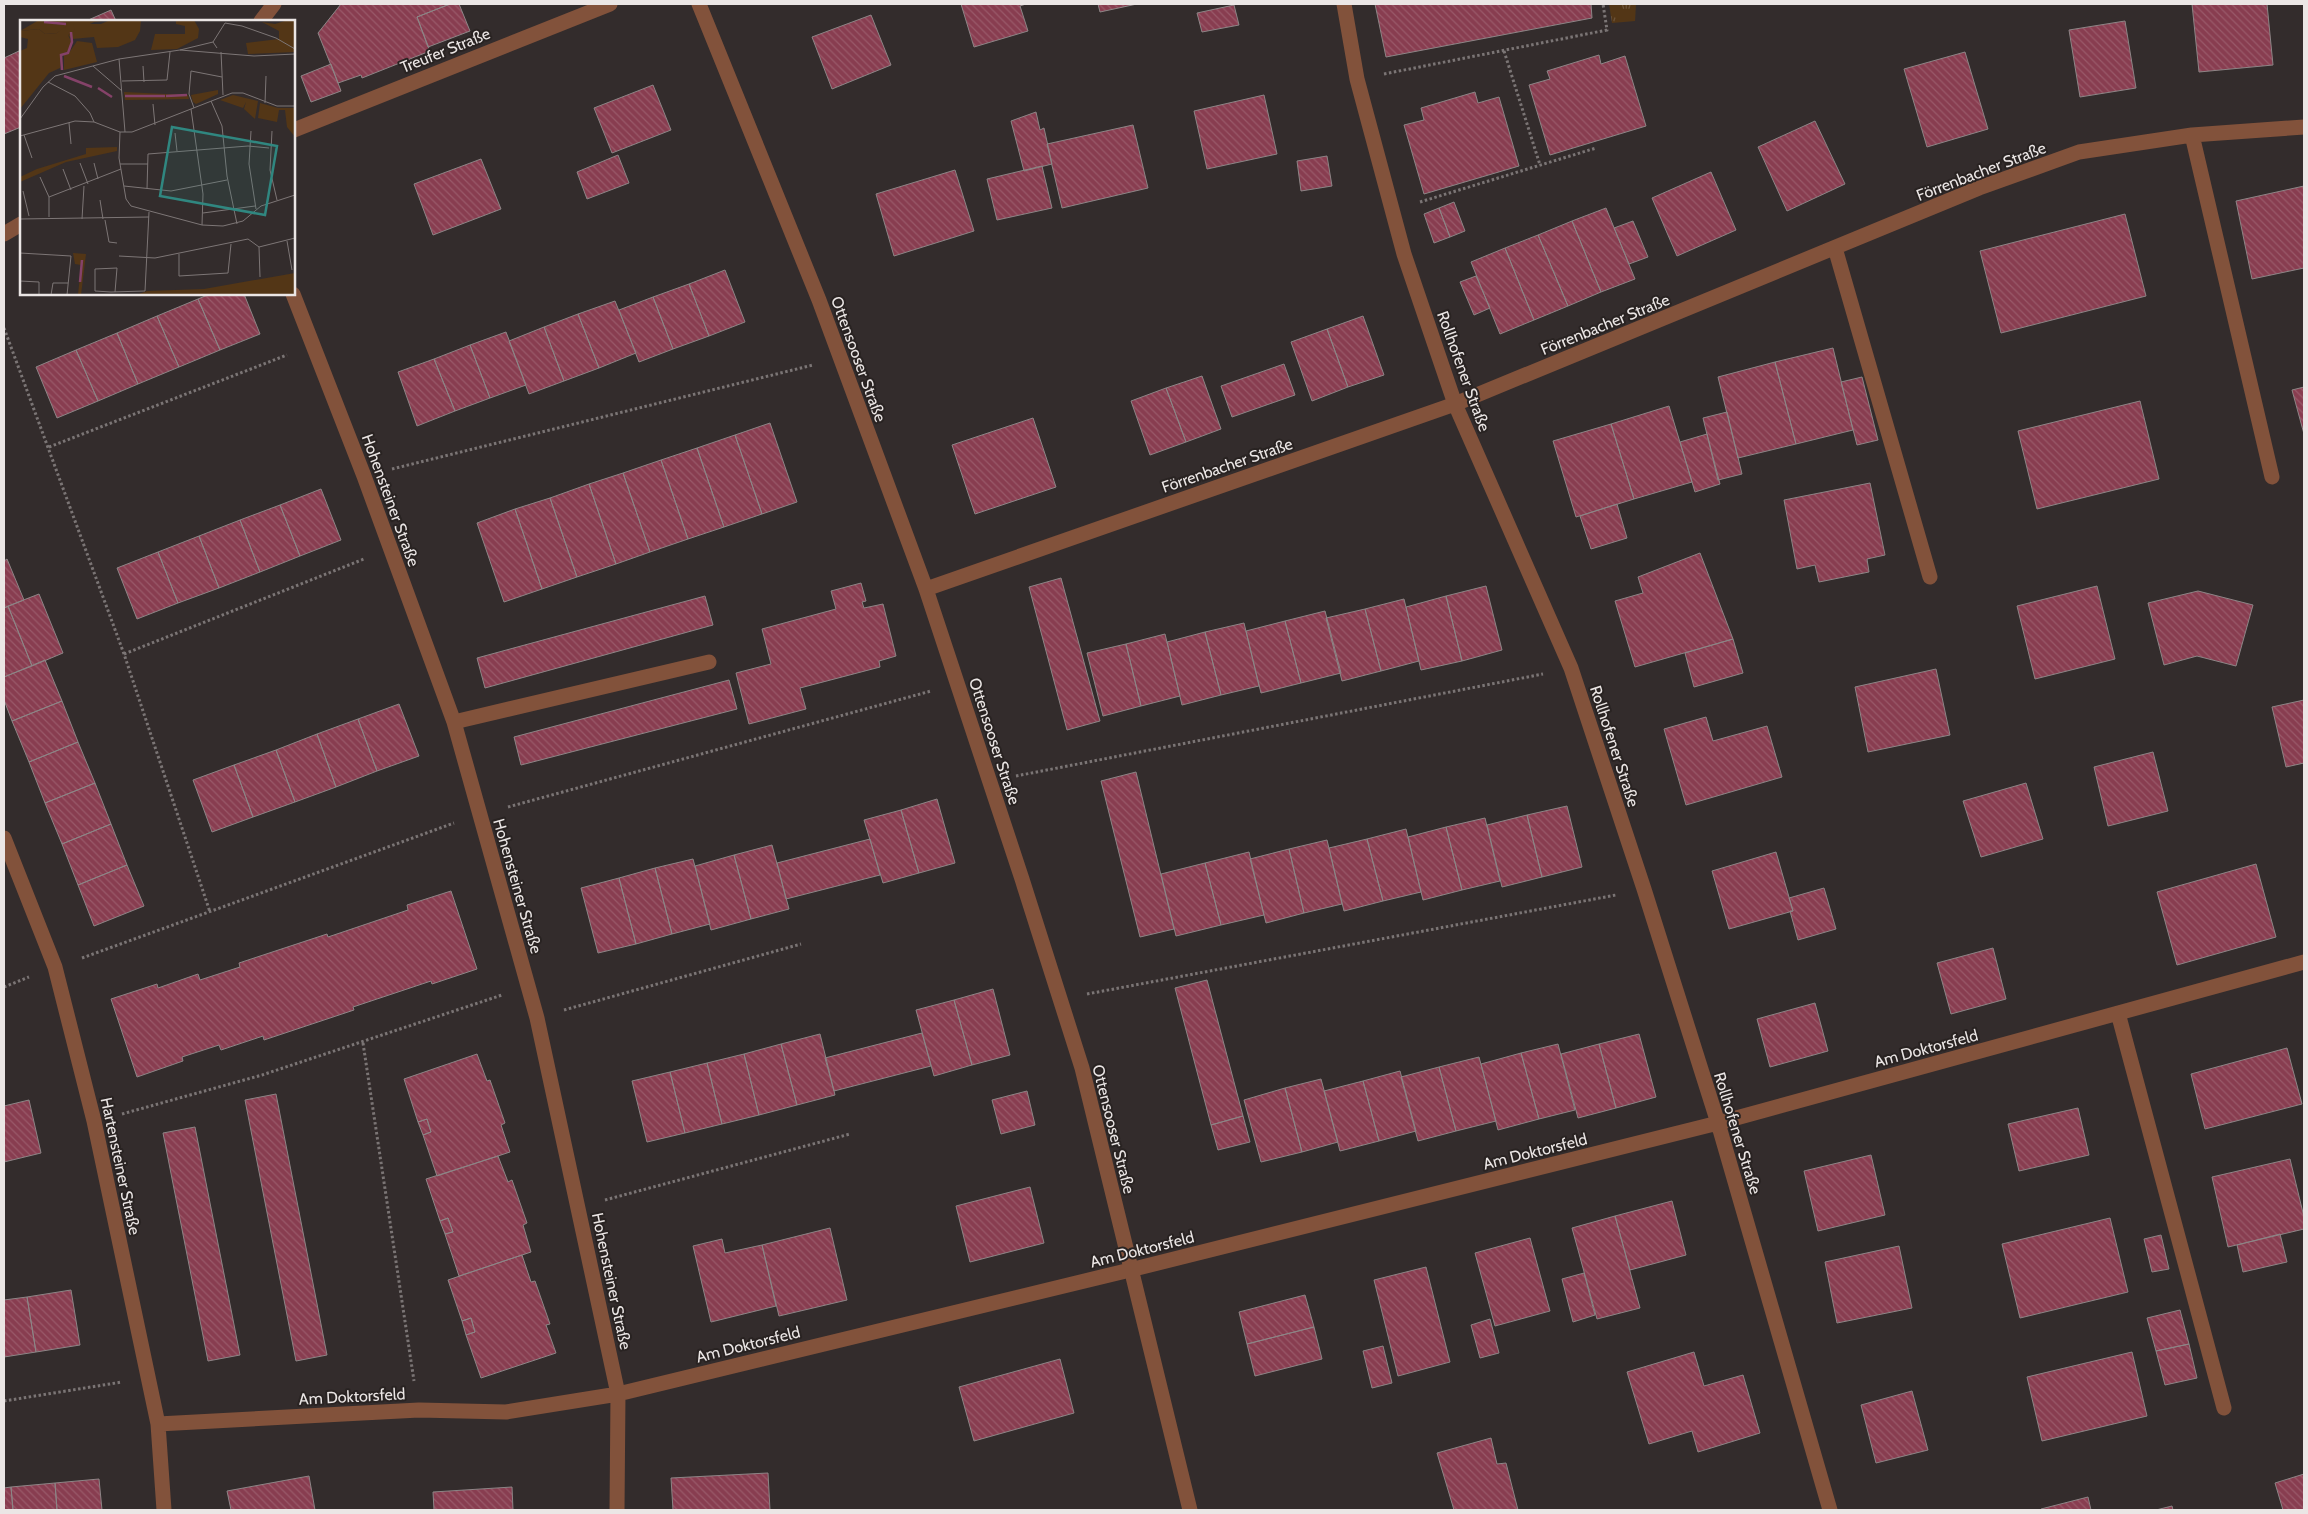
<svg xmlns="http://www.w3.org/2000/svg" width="2308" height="1514" viewBox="0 0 2308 1514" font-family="Cabin,sans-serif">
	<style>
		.grass { fill: url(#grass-tufts) }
		.building { fill: url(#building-back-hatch); stroke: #8d8586 }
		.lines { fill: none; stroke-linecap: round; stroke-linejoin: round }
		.path { stroke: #7b7575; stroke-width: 3; stroke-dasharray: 2.5 2.5; stroke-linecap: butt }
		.minor { stroke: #82523b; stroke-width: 15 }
		.labels { text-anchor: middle; stroke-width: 4; stroke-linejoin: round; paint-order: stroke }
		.street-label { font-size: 16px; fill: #ebe6e5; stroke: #292322 }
		.inset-river { fill: none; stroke: #854269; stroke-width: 2.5 }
		.inset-road { fill: none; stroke: #7d7676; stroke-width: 1 }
		.view { fill: #308780; fill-opacity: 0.15; stroke: #308780; stroke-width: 2.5 }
		.inset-edge { fill: none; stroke: #ebe6e5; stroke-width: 2.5 }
	</style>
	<defs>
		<pattern id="grass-tufts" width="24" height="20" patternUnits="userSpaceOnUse" patternTransform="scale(1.25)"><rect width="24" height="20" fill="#533616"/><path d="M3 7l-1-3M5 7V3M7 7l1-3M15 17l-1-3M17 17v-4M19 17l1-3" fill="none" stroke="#6c5338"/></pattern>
		<pattern id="building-back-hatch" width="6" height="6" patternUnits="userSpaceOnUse" patternTransform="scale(1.25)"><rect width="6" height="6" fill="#883d50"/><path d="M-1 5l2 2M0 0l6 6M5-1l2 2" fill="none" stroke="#995969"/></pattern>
	</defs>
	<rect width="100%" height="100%" fill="#332c2c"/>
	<path class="grass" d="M1609,4H1636L1635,21L1612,23Z"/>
	<path class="building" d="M341,4H450L417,17L430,51L362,78L361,75L338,83L318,33Z
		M459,4L470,31L428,47L417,17L450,4Z
		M961,4H1026L1020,6L1028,31L974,47Z
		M1098,4H1137L1100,12Z
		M1375,4H1591L1592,18L1386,57Z
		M2192,4H2267L2273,65L2199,72Z
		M1234,5L1239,25L1202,32L1197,13Z
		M111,10L116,21H86Z
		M871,15L891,65L832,89L812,37Z
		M2125,21L2136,88L2080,97L2069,30Z
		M19,51L21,55V127L4,134V58Z
		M1965,52L1988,129L1927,147L1904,69Z
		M1599,55L1601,64L1625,56L1646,126L1550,155L1529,85L1550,79L1547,71Z
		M331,64L341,91L311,102L301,76Z
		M653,85L671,130L612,153L594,108Z
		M1475,92L1478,103L1499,97L1519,166L1424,194L1404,125L1424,120L1421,108Z
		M1264,95L1277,154L1207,169L1194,111Z
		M1036,112L1040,130L1044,128L1052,164L1024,171L1011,121Z
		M1815,121L1845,184L1787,211L1758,147Z
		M1133,125L1148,188L1062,208L1047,144Z
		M618,155L629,183L587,199L577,172Z
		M1327,156L1332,186L1301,191L1297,161Z
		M481,159L501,209L433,235L414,184Z
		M1042,166L1052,208L997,220L987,179Z
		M955,170L974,231L894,256L876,194Z
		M1711,172L1736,230L1677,256L1652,198Z
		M2304,186V268L2252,279L2236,201Z
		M1454,202L1465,231L1450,237L1439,208Z
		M1439,208L1450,237L1434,243L1424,214Z
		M1606,208L1635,279L1601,292L1572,221Z
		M2125,214L2146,296L2001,333L1980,251Z
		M1572,221L1601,292L1568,306L1538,235Z
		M1633,221L1648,257L1629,264L1614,228Z
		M1538,235L1568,306L1534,320L1505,248Z
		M1505,248L1534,320L1500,334L1471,262Z
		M725,270L745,322L709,336L689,284Z
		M1476,276L1490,308L1474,315L1460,282Z
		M689,284L709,336L673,349L653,297Z
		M210,294H244L260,334L220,350L198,299Z
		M653,297L673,349L639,362L619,310Z
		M198,299L220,350L179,367L157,316Z
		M615,301L636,353L599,368L578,314Z
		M578,314L599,368L564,381L544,327Z
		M157,316L179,367L138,384L117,333Z
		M1363,316L1384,375L1348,387L1327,329Z
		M544,327L564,381L529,394L509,341Z
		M1327,329L1348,387L1312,401L1291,342Z
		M506,332L526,385L490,398L470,345Z
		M117,333L138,384L98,401L76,350Z
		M470,345L490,398L455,411L434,359Z
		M1833,348L1853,430L1796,444L1775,362Z
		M76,350L98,401L57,418L36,367Z
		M434,359L455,411L417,426L398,372Z
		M1775,362L1796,444L1738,458L1718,377Z
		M1284,364L1295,395L1232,417L1221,386Z
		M1202,376L1221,429L1186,442L1166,388Z
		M1862,377L1878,440L1857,445L1841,382Z
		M2304,387V434L2292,390Z
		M1166,388L1186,442L1150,455L1131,401Z
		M2140,401L2159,479L2037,509L2018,431Z
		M1669,406L1692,482L1634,499L1611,424Z
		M1727,412L1742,474L1718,480L1703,418Z
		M1033,418L1056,487L975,514L952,445Z
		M770,423L797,502L762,514L735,435Z
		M1611,424L1634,499L1576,517L1553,441Z
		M1707,434L1720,484L1695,492L1680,442Z
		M735,435L762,514L724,527L697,448Z
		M697,448L724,527L688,539L661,460Z
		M661,460L688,539L650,552L623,473Z
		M623,473L650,552L616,564L589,484Z
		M1870,483L1885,555L1867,559L1869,572L1819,582L1815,565L1797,569L1784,500Z
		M589,484L616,564L577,577L550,498Z
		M321,489L341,540L300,556L280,505Z
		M550,498L577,577L542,589L515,509Z
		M1617,504L1627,538L1591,549L1580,516Z
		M280,505L300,556L260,572L240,520Z
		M515,509L542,589L504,602L477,523Z
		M240,520L260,572L219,588L199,536Z
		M199,536L219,588L178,603L158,552Z
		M158,552L178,603L137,619L117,568Z
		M1700,553L1733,639L1635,667L1615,601L1643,593L1638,577Z
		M7,559L24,600L4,608V561Z
		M1061,578L1100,721L1067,730L1029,587Z
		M861,583L866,601L862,602L864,608L883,604L896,656L879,661L880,667L800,688L806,709L749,724L736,673L771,664L762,629L836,609L831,591Z
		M1486,586L1502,650L1462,661L1446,596Z
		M2097,586L2115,659L2035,679L2017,606Z
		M2198,591L2253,605L2236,666L2197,656L2164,665L2148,603Z
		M39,594L63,653L32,666L8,606Z
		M705,596L713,625L485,688L477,658Z
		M1446,596L1462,661L1421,670L1406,607Z
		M1404,599L1419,661L1381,671L1365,609Z
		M8,606L32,666L4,677V608Z
		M1365,609L1381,671L1342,681L1326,618Z
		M1325,611L1341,673L1301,683L1285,621Z
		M1285,621L1301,683L1261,693L1246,631Z
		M1244,623L1259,686L1221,695L1205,632Z
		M1205,632L1221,695L1182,705L1167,642Z
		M1165,634L1180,696L1141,706L1126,644Z
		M1733,639L1743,673L1694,687L1685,653Z
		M1126,644L1141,706L1103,716L1087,653Z
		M45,660L62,701L12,721L4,700V677Z
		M1936,669L1950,735L1868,752L1855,687Z
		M729,680L737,709L521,765L514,737Z
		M2304,700V763L2286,767L2272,707Z
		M62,701L78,742L29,762L12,721Z
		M399,704L419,756L377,771L358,719Z
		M1706,717L1713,741L1767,726L1782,777L1686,805L1664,729Z
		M358,719L377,771L336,787L317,734Z
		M317,734L336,787L295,802L276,750Z
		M78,742L95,783L45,803L29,762Z
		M276,750L295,802L253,817L234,765Z
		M2153,752L2168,811L2108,826L2094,767Z
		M234,765L253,817L212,832L193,780Z
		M1136,772L1174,929L1140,937L1101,781Z
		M95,783L111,824L62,844L45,803Z
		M2026,783L2043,839L1981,857L1963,801Z
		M937,799L955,863L919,873L901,810Z
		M1567,806L1582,867L1542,877L1527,815Z
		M901,810L919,873L883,883L864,820Z
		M1527,815L1542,877L1502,887L1487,825Z
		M1485,818L1500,881L1462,890L1446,827Z
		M111,824L127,865L78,885L62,844Z
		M1446,827L1462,890L1423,900L1408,837Z
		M1406,829L1421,892L1383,901L1367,839Z
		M870,839L880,875L786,899L777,863Z
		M1367,839L1383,901L1344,911L1329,848Z
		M1327,840L1342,904L1304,913L1289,849Z
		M772,845L789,909L751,919L734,855Z
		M1289,849L1304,913L1266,923L1250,859Z
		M1249,852L1264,915L1221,925L1205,863Z
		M1776,852L1793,911L1729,929L1712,871Z
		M734,855L751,919L711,930L695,866Z
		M693,859L710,924L672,934L655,868Z
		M1205,863L1221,925L1176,936L1161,874Z
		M2256,864L2276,937L2177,965L2157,892Z
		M127,865L144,906L94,926L78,885Z
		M655,868L672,934L636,944L619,878Z
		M619,878L636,944L598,953L581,888Z
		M1824,888L1836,929L1798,940L1790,911H1793L1789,898Z
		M451,891L477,969L432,984L431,981L353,1007L354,1010L264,1040L263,1036L221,1050L219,1045L182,1057L183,1061L137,1077L111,999L157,984L158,988L198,974L200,980L240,967L239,963L327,934L328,937L408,910L407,905Z
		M1993,948L2006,999L1951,1014L1937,963Z
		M1207,980L1243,1116L1211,1125L1175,988Z
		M993,989L1010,1055L972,1065L954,1000Z
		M954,1000L972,1065L934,1076L916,1010Z
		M1815,1003L1828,1051L1770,1067L1757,1019Z
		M922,1033L931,1066L834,1091L825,1058Z
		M820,1034L835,1095L797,1105L781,1044Z
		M1639,1034L1656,1097L1616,1108L1599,1044Z
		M781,1044L797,1105L759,1115L744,1054Z
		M1558,1044L1575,1110L1539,1119L1521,1053Z
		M1599,1044L1616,1108L1578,1118L1561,1054Z
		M2287,1048L2302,1104L2205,1129L2191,1074Z
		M1521,1053L1539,1119L1498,1130L1481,1064Z
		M477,1054L487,1081L490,1080L505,1123L501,1125L510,1152L437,1176L423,1135L431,1132L427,1119L418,1122L404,1079Z
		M744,1054L759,1115L722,1124L707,1063Z
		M1479,1057L1496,1121L1456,1131L1439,1067Z
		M707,1063L722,1124L685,1133L670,1072Z
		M1439,1067L1456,1131L1418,1141L1401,1077Z
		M1400,1071L1416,1131L1379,1141L1363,1081Z
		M670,1072L685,1133L647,1142L632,1081Z
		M1321,1079L1338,1142L1302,1152L1285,1088Z
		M1363,1081L1379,1141L1340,1151L1324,1091Z
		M1285,1088L1302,1152L1261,1162L1244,1100Z
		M1027,1091L1035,1125L1001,1134L992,1100Z
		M276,1094L327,1355L296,1361L245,1100Z
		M29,1100L41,1153L4,1162V1106Z
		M2078,1108L2089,1155L2019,1171L2008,1124Z
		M1243,1116L1250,1142L1218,1150L1211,1125Z
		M427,1119L431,1132L423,1135L418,1122Z
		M195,1127L240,1355L208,1361L163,1133Z
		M1871,1155L1885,1215L1818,1231L1804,1171Z
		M498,1156L508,1182L512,1180L527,1223L523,1225L531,1252L459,1276L445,1234L453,1232L448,1218L440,1221L426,1179Z
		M2290,1159L2304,1217V1229L2228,1247L2212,1177Z
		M1030,1187L1044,1243L970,1262L956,1206Z
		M1672,1201L1686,1255L1630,1270L1615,1216Z
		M1615,1216L1640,1308L1597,1319L1572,1228Z
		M448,1218L453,1232L445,1234L440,1221Z
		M2110,1218L2128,1292L2020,1318L2002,1244Z
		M830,1228L847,1300L779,1316L762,1245Z
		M2280,1234L2287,1262L2243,1272L2237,1245Z
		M2161,1235L2169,1269L2152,1272L2144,1239Z
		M1530,1238L1550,1311L1495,1326L1475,1253Z
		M722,1239L725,1253L762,1245L776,1306L711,1322L693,1246Z
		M1899,1246L1912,1308L1837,1323L1825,1262Z
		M522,1255L531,1282L535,1281L550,1324L546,1325L556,1353L481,1378L466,1335L475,1332L471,1318L462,1321L448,1280Z
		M1426,1267L1450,1362L1398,1376L1374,1280Z
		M1584,1273L1595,1315L1573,1322L1562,1279Z
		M71,1290L80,1345L36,1352L27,1297Z
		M1305,1295L1314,1327L1247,1344L1239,1312Z
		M27,1297L36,1352L4,1357V1300Z
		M2180,1310L2189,1344L2156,1351L2147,1318Z
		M471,1318L475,1332L466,1335L462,1321Z
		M1490,1319L1499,1353L1480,1358L1471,1325Z
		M1314,1327L1322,1359L1255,1376L1247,1344Z
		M2189,1344L2197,1378L2165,1385L2156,1351Z
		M1383,1346L1392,1383L1372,1388L1363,1351Z
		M1694,1352L1704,1386L1743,1375L1760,1433L1698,1452L1692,1431L1649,1444L1627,1372Z
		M2132,1352L2147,1416L2042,1441L2027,1377Z
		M1060,1359L1074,1413L974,1441L959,1387Z
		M1912,1391L1928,1450L1876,1463L1861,1405Z
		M1491,1438L1497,1464L1506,1463L1518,1510H1454L1437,1453Z
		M768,1473L770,1510H673L671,1478Z
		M2304,1474V1510H2283L2275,1483Z
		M309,1476L315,1510H231L227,1491Z
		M99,1479L102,1510H57L55,1483Z
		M55,1483L57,1510H13L11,1487Z
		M11,1487L13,1510H4V1488Z
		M512,1487L513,1510H434L433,1492Z
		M2088,1497L2091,1510H2041V1509Z
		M2172,1506L2173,1510H2156Z"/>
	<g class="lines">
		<path class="path" d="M1504,51L1540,165
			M1384,74L1607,30L1603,4
			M1420,202L1596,148
			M4,328L124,654L210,912
			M49,447L287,355
			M392,469L813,365
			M124,654L364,559
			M1016,776L1543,674
			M508,807L931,691
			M82,958L454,823
			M4,987L29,977
			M1087,994L1616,895
			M564,1010L801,944
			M363,1043L414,1381
			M122,1114L262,1075L502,995
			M605,1200L850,1134
			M4,1401L122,1382"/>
		<path class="minor" d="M699,4L819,300L926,589L1022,879L1082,1068L1190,1510
			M1344,4L1357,79L1404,254L1455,404L1571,668L1644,889L1718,1123L1830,1510
			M261,21L274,4
			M294,130L610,4
			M2192,135L2272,477
			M4,234L21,224
			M1835,248L1930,577
			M293,294L364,476L454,722L537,1018L618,1394L617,1510
			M926,589L1455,404L1979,188L2079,152L2192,135L2304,127
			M454,722L709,662
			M4,838L55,967L94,1121L158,1424L164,1510
			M2118,1013L2224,1408
			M158,1424L419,1410L506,1412L618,1394L1130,1270L1718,1123L2304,962"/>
	</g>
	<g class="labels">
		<g class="street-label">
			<text transform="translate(445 50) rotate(-22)" y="6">Treufer Straße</text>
			<text transform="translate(1981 171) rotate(-21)" y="6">Förrenbacher Straße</text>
			<text transform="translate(1605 324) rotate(-22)" y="6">Förrenbacher Straße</text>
			<text transform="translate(859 359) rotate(70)" y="6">Ottensooser Straße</text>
			<text transform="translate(1464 371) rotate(70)" y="6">Rollhofener Straße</text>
			<text transform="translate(1227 465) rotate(-19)" y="6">Förrenbacher Straße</text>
			<text transform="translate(391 500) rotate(70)" y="6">Hohensteiner Straße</text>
			<text transform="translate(995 741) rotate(72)" y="6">Ottensooser Straße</text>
			<text transform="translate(1615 746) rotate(72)" y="6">Rollhofener Straße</text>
			<text transform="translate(518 886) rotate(74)" y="6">Hohensteiner Straße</text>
			<text transform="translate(1926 1048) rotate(-15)" y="6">Am Doktorsfeld</text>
			<text transform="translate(1114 1129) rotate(76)" y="6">Ottensooser Straße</text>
			<text transform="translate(1738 1133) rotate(73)" y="6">Rollhofener Straße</text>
			<text transform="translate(1535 1151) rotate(-14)" y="6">Am Doktorsfeld</text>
			<text transform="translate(121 1166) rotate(78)" y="6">Hartensteiner Straße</text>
			<text transform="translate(1142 1249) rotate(-14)" y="6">Am Doktorsfeld</text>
			<text transform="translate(612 1281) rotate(78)" y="6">Hohensteiner Straße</text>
			<text transform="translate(748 1344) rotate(-14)" y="6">Am Doktorsfeld</text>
			<text transform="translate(352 1396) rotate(-3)" y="6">Am Doktorsfeld</text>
		</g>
	</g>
	<g transform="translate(20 20)">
		<rect width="275" height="275" fill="#332c2c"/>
		<path d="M25,0H90L74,2L48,15L52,23L47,32L41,34L40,48L29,53L0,89V31L7,28L8,19L0,17V11L19,9L25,14L37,13L47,3L38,5ZM57,21L72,23L77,42L44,50V35L49,33ZM198,70V74L176,84L173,82L171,75ZM104,72L168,75L169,79L105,80ZM213,75L238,81L235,99L224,89L226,82L223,88L200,80ZM97,127V131L46,142L0,162V157L17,149L66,134V128ZM53,233L66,234L61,275H58L61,245L55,244Z" fill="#533616"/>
		<path d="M19,0L38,5L47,3L48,5L37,13L25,14L19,9L0,11ZM90,0H121L120,11L115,20L98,27L77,28L74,17L52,19L48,15L55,10L53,4H81ZM156,0H174L179,9L178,18L157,29L131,30L135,14H165V6L156,4ZM268,0H275V32L228,34L226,23L259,19V11L242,2L255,4Z" fill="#533616"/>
		<path d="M240,83L258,88H275V117L267,107L265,90H259L257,102L238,98ZM275,253V275H116L127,271L184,269Z" fill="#533616"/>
		<path class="inset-river" d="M24,2L46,4M42,50L41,35L48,33L52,22L51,12M44,56L72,67M78,68L92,77M105,76H145M146,76L167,75M60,262L62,240"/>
		<path class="inset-road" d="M193,22L205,3L222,6L256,18L275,29M160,30L193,22L197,28M201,32L203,75M99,39L105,112M73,46L102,71M123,46L124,62M102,61L147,60L150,32M28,62L55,76L70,93L74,102M191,81L202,106L207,156L217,204M245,83L246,56M133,84L135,105M174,88L169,74L171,51L202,57M171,89L183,174L182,205M0,99L23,67L35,56L99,39L160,30L234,36L275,34M49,103L51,124M231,111L229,144L236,189M252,111L250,150L257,180M100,112L99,138L106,179L111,186L182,205L203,206L223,201L241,186L275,175M155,113L157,131M4,115L12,138M0,116L55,101L74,102L100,112H112L212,73H223L257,86H275M60,143L68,164M74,143L78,159M100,144H128M43,149L51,170M20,157L29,177V197M104,166L151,171L207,160M127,169L128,134L228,126L249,128M3,171L9,196M29,177L101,149M80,180L83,199M183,193L235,186M0,199L129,197M62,199L64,166M85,200L89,222L97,223M267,221L272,250M239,227L275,218M239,227L240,257M0,233L51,236L47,275M159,234V256L208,253L211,224M99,236L135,238L228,219L239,227M0,261L19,262V275M95,272L97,248L75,249V271L91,272L125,271L129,192M31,275L33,263H48"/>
		<path class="view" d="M152,107L257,126L245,195L140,176Z"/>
		<rect width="275" height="275" class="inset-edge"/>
	</g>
	<rect width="2308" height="1514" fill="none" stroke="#ebe6e5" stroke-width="10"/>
</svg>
